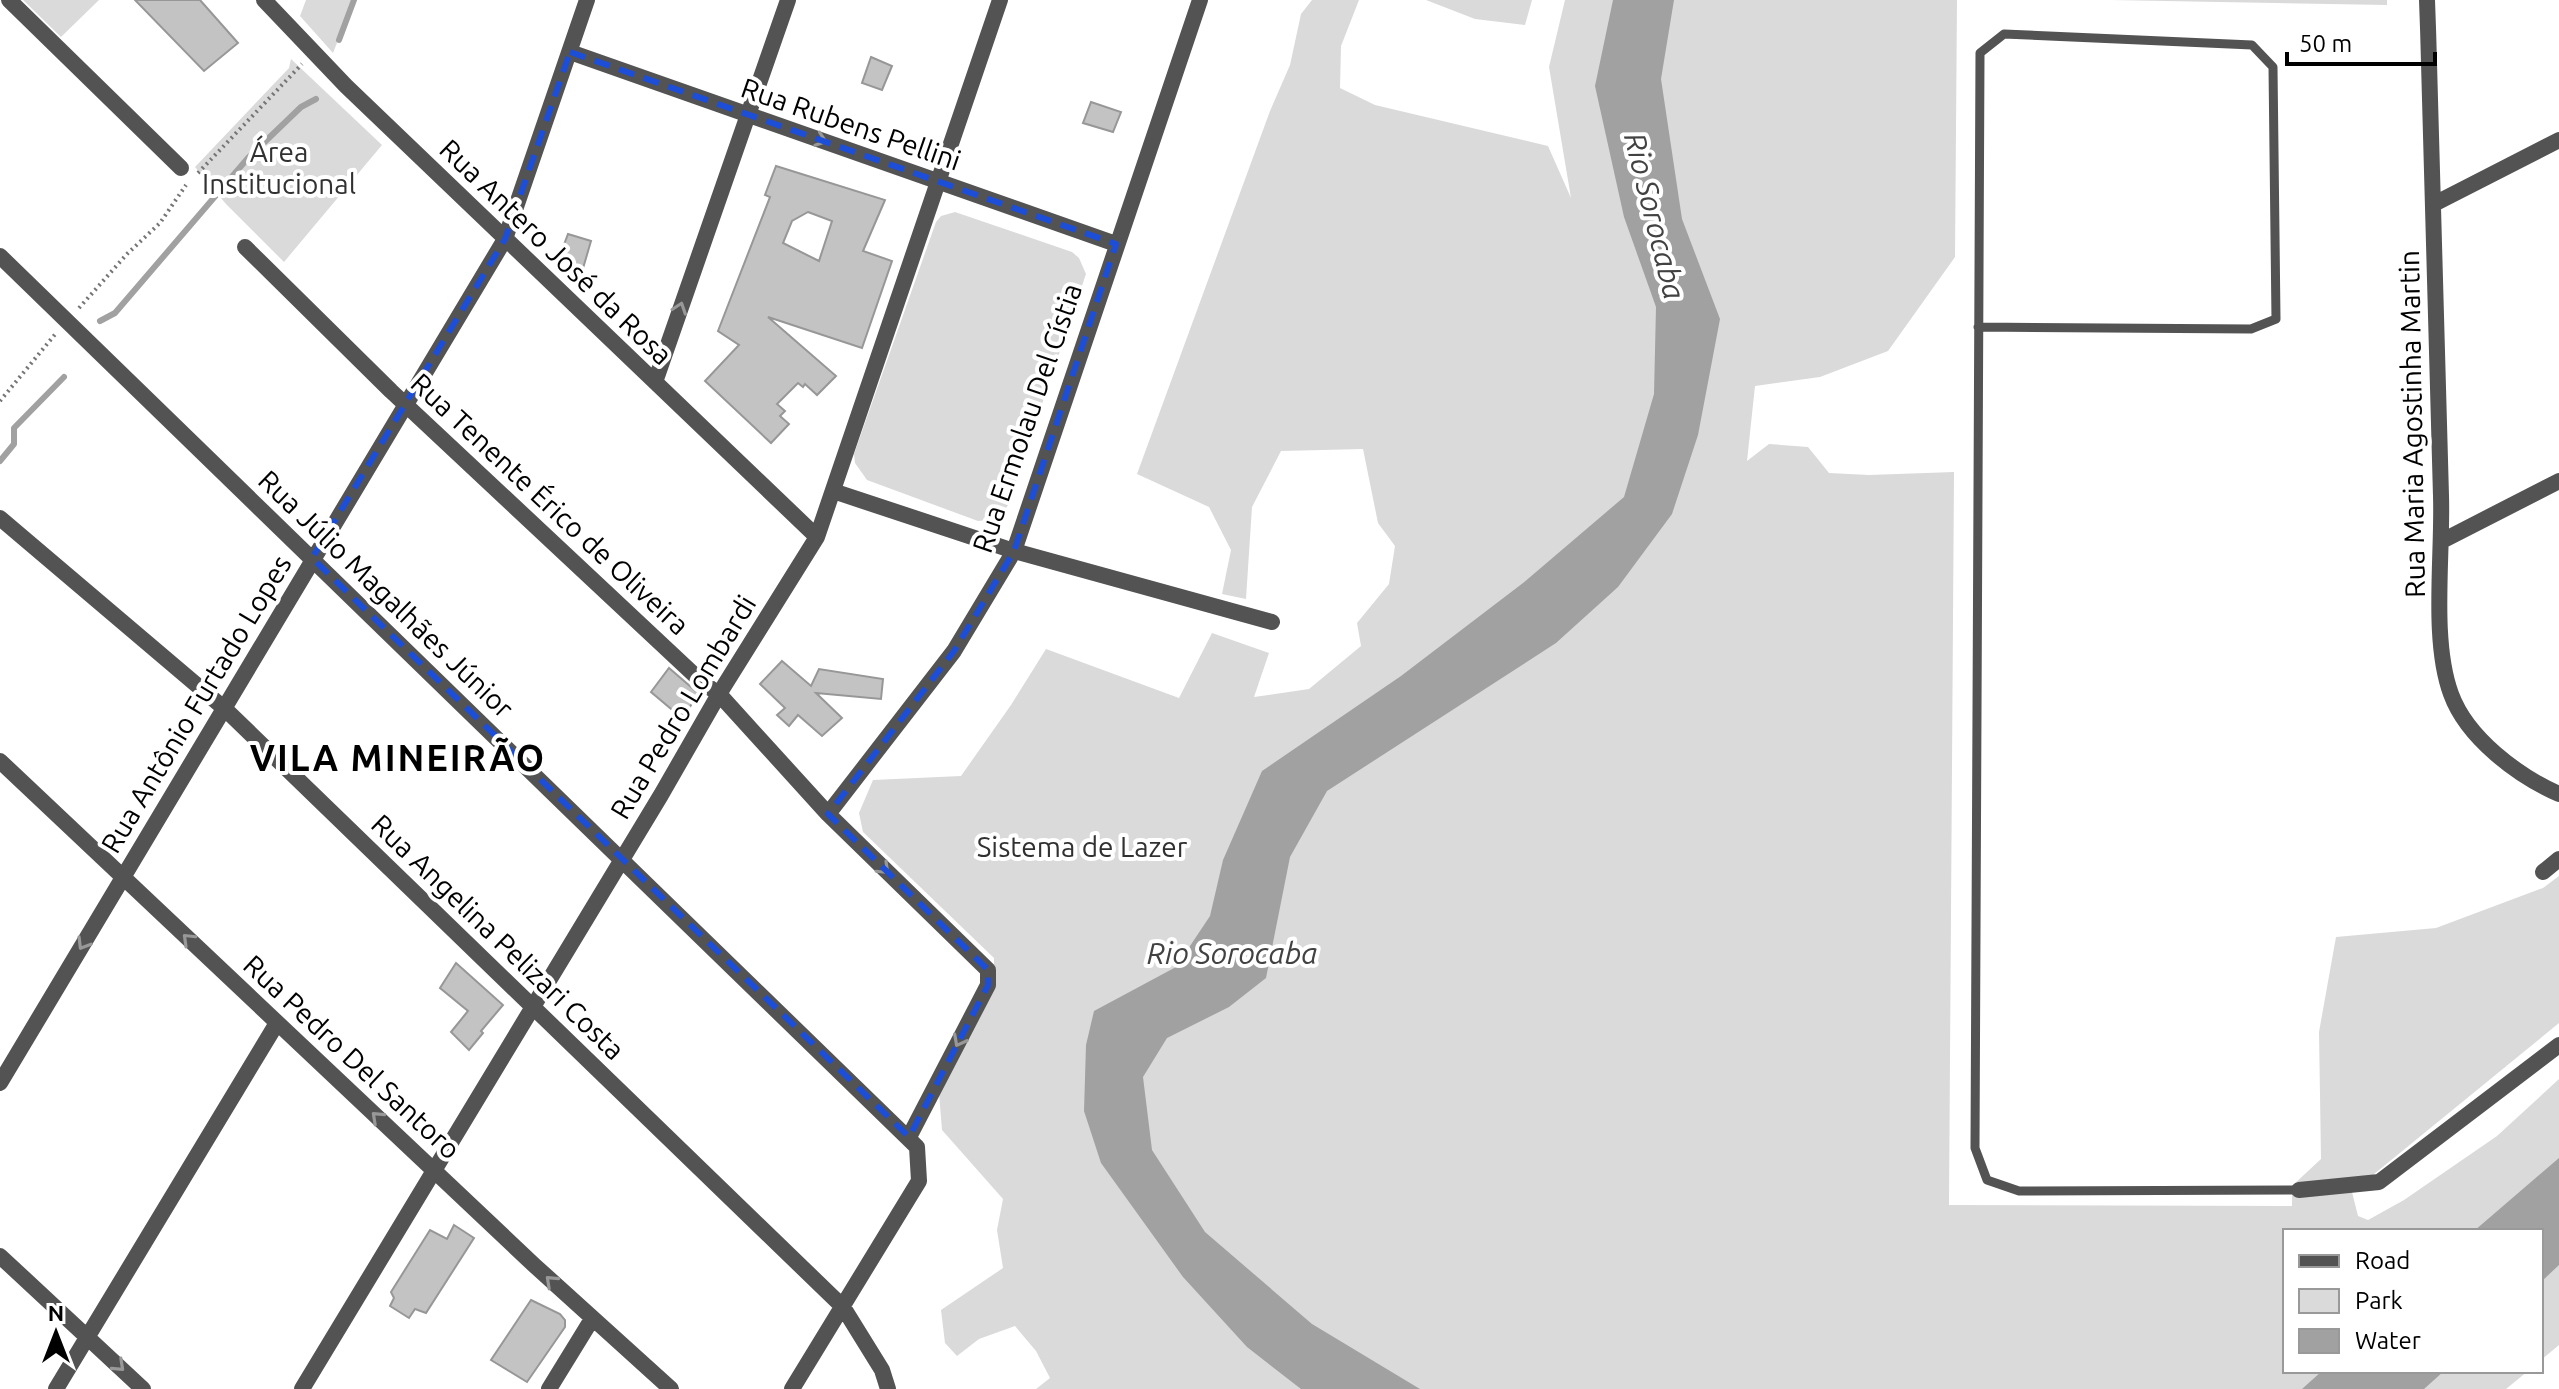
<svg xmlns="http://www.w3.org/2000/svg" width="2559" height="1389" viewBox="0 0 2559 1389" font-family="Ubuntu,sans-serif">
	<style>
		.green { fill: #dadada }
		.water { fill: #a1a1a1 }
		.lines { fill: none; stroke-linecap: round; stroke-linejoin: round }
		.stream { stroke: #a1a1a1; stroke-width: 6 }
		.building { fill: #c3c3c3; stroke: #979797; stroke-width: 2; fill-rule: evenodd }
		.path { stroke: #757575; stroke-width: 4; stroke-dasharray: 2 4; stroke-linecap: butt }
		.lane { stroke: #535353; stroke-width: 9 }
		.street { stroke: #535353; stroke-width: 16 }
		.oneway { stroke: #989898 }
		.marked { fill: none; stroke: #1d4ed8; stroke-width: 6; stroke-dasharray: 16 10; stroke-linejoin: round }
		.labels { text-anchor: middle; stroke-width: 8; stroke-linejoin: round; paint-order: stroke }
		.street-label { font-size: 28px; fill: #000; stroke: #fff }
		.park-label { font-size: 28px; fill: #313131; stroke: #fff }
		.water-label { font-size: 30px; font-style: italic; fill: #424242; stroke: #fff }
		.district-label { font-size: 36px; font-weight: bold; letter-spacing: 2px; fill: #000; stroke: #fff }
	</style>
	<rect width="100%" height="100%" fill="#fff"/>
	<path class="green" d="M23,0H99L61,37Z
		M306,0H354L333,53L300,16Z
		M1312,0H1359L1341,46L1340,88L1375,105L1548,146L1571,198L1549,67L1565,0H1957L1955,257L1888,351L1820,377L1755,386L1747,461L1769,444L1808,447L1829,473L1869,475L1954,472L1949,1205L2292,1206V1186L2321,1159L2319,1032L2336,937L2436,928L2543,888L2559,876V1023L2352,1192L2358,1216L2368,1220L2404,1200L2497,1136L2559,1079V1345L2541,1360V1231H2285V1371H2528L2506,1389H1036L1050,1378L1036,1351L1015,1326L979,1339L957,1356L945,1343L941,1310L1003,1268L997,1230L1003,1199L942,1130L939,1093L994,983V958L863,832L859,813L873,780L961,776L1011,705L1046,649L1179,698L1212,633L1269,653L1254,697L1309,689L1361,646L1357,623L1389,584L1395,546L1378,523L1363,449L1281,451L1252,507L1246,599L1222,594L1231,550L1209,507L1137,474L1270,111L1290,65L1301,14Z
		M1426,0H1532L1525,25L1475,19Z
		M2111,0H2387V5Z
		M291,59L382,145L284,262L226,204L195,167L289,68Z
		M955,212L1072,252L1079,258L1086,274L1008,505C1000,518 993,520 978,521L867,480L855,463L854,454L936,222L941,216Z"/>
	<path class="water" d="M1613,0H1674L1661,79L1682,219L1720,319L1698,435L1672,514L1618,587L1556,643L1327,791L1290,857L1266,978L1229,1007L1167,1038L1143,1077L1152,1150L1205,1232L1312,1324L1420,1389H1301L1247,1347L1183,1277L1101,1163L1084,1111L1086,1045L1094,1011L1176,967L1210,916L1223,860L1262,771L1401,676L1523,583L1624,497L1654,394L1656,307L1624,217L1595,86Z
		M2559,1158V1265L2541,1282V1231H2474Z
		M2322,1371H2444L2424,1389H2302Z"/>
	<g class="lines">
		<path class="stream" d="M339,40L354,0
			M100,321L115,313L248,158L301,107L316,99
			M0,461L14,444V428L64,377"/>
	</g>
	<path class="building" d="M135,0H200L238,43L204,71Z
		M871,57L892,66L882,90L862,83Z
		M1091,102L1121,112L1113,132L1083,123Z
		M776,166L885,200L863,251L892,261L862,348L768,317L836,376L817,395L805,384L803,387L798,383L777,404L785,411L780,416L789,424L771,443L705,381L739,345L718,331L770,197L765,195ZM808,212L832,221L819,261L783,243L792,221Z
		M568,234L591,241L579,282L566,271L570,257L562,250Z
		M782,661L811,686L819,669L883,679L881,699L816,693L842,718L822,736L798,715L789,726L777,715L785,708L760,684Z
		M669,668L698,693L683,719L651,692Z
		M456,963L503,1005L481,1031L483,1033L469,1050L451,1032L468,1011L440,988Z
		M454,1225L474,1238L426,1313L415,1309L409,1318L390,1306L394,1298L391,1292L430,1230L447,1239Z
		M531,1300L560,1314L565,1320V1327L527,1382L491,1360Z"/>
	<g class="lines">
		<path class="path" d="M198,173L302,64
			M79,308L127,254L160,223L186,185
			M0,401L57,332"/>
		<path class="lane" d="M1978,327L2251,329L2276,319L2273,67L2252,45L2004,34L1980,53L1975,1148L1987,1180L2019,1191L2299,1190"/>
		<path class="street" d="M9,0L181,168
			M264,0L346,86L817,537
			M2427,0C2433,165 2437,330 2441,496C2443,555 2431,640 2451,694C2467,738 2518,776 2559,794
			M570,52L1116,244
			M2434,204L2559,140
			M245,247L391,391L703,683L719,694L828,814L988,970V985L909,1137
			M0,256L917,1147L919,1181L792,1389
			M655,382L788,0
			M833,491L1014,551L1272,622
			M0,518L225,709L843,1307L882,1370L888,1389
			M2442,541L2559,481
			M0,761L534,1265L671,1389
			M828,814L954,651L1014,551L1200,0
			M2543,872L2559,859
			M0,1083L505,239L587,0
			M2299,1190L2379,1182L2559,1045
			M0,1256L143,1389
			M56,1389L277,1023
			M302,1389L661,795L719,694L817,537L1000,0
			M549,1389L592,1319"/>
	</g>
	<defs><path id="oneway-chevron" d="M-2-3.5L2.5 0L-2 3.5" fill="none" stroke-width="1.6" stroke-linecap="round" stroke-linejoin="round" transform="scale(2)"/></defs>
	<g class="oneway">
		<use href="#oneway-chevron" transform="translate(821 140) rotate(19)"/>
		<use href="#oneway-chevron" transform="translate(680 308) rotate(-71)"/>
		<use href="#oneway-chevron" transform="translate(884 869) rotate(44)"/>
		<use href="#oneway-chevron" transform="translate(188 939) rotate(-136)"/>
		<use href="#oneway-chevron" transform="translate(83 944) rotate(121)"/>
		<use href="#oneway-chevron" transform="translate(959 1041) rotate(118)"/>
		<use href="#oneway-chevron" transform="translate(377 1117) rotate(-137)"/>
		<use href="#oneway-chevron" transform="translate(551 1281) rotate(-137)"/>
		<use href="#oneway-chevron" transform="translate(119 1366) rotate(43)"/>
	</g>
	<path class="marked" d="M570,52L1116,244L1014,551L954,651L828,814L988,970V985L909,1137L312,558L505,239Z"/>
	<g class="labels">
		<g class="street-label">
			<text transform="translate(851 124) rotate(19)" y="10">Rua Rubens Pellini</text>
			<text transform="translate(556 252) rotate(44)" y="10">Rua Antero José da Rosa</text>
			<text transform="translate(1027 418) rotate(-71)" y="10">Rua Ermolau Del Cístia</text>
			<text transform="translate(2412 424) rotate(-91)" y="10">Rua Maria Agostinha Martin</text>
			<text transform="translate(550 504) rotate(43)" y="10">Rua Tenente Érico de Oliveira</text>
			<text transform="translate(386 594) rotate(44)" y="10">Rua Júlio Magalhães Júnior</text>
			<text transform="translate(196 704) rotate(-59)" y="10">Rua Antônio Furtado Lopes</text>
			<text transform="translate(683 707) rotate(-59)" y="10">Rua Pedro Lombardi</text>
			<text transform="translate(498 937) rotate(44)" y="10">Rua Angelina Pelizari Costa</text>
			<text transform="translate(352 1057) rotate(43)" y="10">Rua Pedro Del Santoro</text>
		</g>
		<g class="park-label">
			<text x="279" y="162">Área<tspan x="279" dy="32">Institucional</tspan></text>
			<text x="1082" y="857">Sistema de Lazer</text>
		</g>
		<g class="water-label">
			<text transform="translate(1654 216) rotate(76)" y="10">Rio Sorocaba</text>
			<text x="1232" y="964">Rio Sorocaba</text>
		</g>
		<g class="district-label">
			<text x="398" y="771">VILA MINEIRÃO</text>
		</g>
	</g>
	<rect x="2283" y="1229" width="260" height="144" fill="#ffffff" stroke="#999999" stroke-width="2"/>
	<rect x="2299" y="1255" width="40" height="12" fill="#535353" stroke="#999999" stroke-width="2"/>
	<text x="2355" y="1269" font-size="24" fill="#000000">Road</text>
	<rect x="2299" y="1289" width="40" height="24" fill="#dadada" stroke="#999999" stroke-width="2"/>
	<text x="2355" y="1309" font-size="24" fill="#000000">Park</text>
	<rect x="2299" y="1329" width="40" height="24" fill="#a1a1a1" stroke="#999999" stroke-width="2"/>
	<text x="2355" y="1349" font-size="24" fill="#000000">Water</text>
	<g transform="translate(56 1333)" stroke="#ffffff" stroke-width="6" paint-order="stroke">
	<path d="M0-6L14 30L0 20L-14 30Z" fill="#000000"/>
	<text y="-12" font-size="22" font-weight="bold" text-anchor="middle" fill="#000000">N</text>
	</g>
	<path d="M2287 52v12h148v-12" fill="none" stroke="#000000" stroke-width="4"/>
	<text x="2299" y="52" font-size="24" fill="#000000" stroke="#ffffff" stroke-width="6" paint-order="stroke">50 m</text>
</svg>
